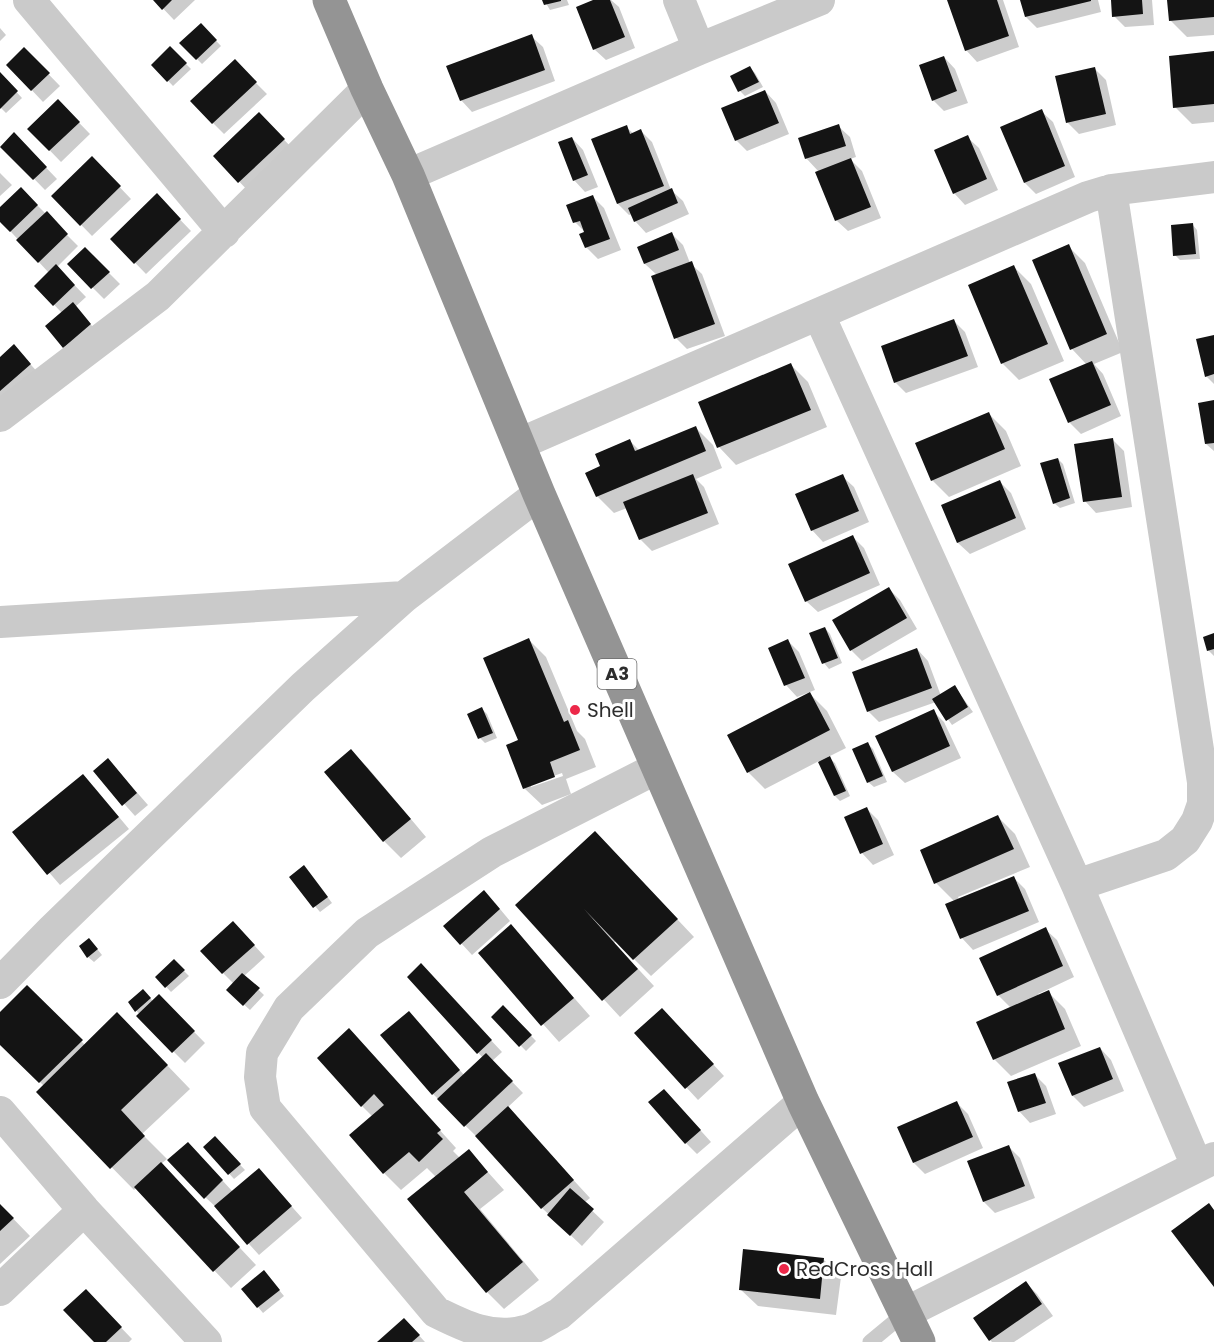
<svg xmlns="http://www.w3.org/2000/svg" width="1214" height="1342" viewBox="0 0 1214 1342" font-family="Poppins,sans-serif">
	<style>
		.shadow { fill: #0003; fill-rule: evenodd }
		.building { fill: #141414 }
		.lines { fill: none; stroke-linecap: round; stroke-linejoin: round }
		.lane { stroke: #cacaca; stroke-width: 15 }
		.street { stroke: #cacaca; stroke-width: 32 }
		.highway { stroke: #949494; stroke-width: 33 }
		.poi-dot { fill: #ec2849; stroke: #fff; stroke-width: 2 }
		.labels { text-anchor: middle; stroke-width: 6; stroke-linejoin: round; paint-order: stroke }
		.shield { fill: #fff; stroke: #6c6c6c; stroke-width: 1.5 }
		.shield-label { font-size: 18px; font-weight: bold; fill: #2d2d2d }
		.poi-label { font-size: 20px; fill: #2d2d2d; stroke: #fff; text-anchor: start }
	</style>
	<rect width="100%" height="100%" fill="#fff"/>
	<path class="shadow" d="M155,0H195L174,20Z
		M544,0H567L569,5L550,10Z
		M597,0H611L619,7L635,48L606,60L594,49Z
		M949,0H1003L1019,47L977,62L966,50Z
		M1022,0H1098L1101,12L1037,28L1026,17Z
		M1112,0H1152L1154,25L1125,27L1114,16Z
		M1169,0H1214V35L1187,37L1170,20Z
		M201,25L221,46L202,64L181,43Z
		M0,28L6,35L0,41Z
		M531,36L543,47L555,81L472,112L461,100Z
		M170,48L191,69L173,86L153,65Z
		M24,49L60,86L43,102L8,65Z
		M1214,53V122L1192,124L1175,107Z
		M944,57L955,69L968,103L944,111L933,100Z
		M235,62L267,94L224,134L192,102Z
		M750,68L755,73L763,87L745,96L740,91Z
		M1095,69L1106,80L1116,125L1079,134L1068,123Z
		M0,74L22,98L6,113L0,107Z
		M765,91L776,103L789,134L747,151L736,140Z
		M58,101L90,134L61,162L29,129Z
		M1041,111L1053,122L1075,177L1036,194L1025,183Z
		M259,114L295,151L250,193L215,156Z
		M838,126L850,137L856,157L850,159L862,171L881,218L848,231L836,220L819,172L806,158Z
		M626,127L634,134L641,131L652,142L671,190L683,201L689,214L646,233L635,221L632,214L629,215L618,204Z
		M14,134L57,179L45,190L2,146Z
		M967,137L979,148L998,190L965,205L954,193Z
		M572,138L583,150L598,187L585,192L574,180Z
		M92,158L131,199L92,236L53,196Z
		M0,173L12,185L0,196Z
		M21,189L78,246L57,267L86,297L75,307L101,336L75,358L47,326L62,313L36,286L49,273L0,220V209Z
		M593,197L604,208L621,250L598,259L586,247V233L575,222Z
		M168,207L191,231L146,274L112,239Z
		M1192,224L1197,230L1200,259L1180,260L1175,255Z
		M672,234L683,245L690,263L702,274L725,336L687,349L676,338L657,275L645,264L639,248Z
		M1068,246L1085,263L1123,352L1094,364L1103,374L1121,416L1081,434L1070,423L1051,379L1087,365L1072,349L1034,261Z
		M85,249L120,284L104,299L69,264Z
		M1014,267L1031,284L1064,361L1019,380L1002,363Z
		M954,321L965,332L978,367L906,393L895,382Z
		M1214,336V384L1206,376Z
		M14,346L41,376L0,406V358Z
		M791,365L808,382L827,427L736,465L719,447L700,403Z
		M1214,402V451L1206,444Z
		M989,414L1006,431L1021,466L949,497L932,480Z
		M696,428L713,445L722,468L696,479L704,487L719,524L652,551L640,539L627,508L614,513L597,496L630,441L640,451Z
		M1113,440L1124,451L1132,507L1096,513L1085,501Z
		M1058,459L1063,464L1075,503L1060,508L1054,503Z
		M842,476L854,487L869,522L823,542L812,530Z
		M1000,482L1011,493L1026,529L970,554L958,543L943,506Z
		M853,537L864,548L880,585L818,612L806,601Z
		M889,589L900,600L917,629L862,661L851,650Z
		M825,628L830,634L842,663L829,669L824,663Z
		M1214,635V656L1208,650Z
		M529,640L546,657L577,731L585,739L596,767L566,779L571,794L542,805L524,788L520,741ZM562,773L563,776L531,787V784Z
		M788,641L799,652L815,690L797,697L786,685Z
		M917,649L928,661L941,696L955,687L973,712L952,725L936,702L879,722L868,711Z
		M810,694L827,711L846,748L828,757L835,763L850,796L840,801L835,796L819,761L765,789L748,772Z
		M482,709L487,714L497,738L485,743L480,738Z
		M933,711L944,722L961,758L905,783L893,772L877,736Z
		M868,744L873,749L887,782L874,787L868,782Z
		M351,751L368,768L426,837L401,858L384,841L326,772Z
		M95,771L119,772L148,805L135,816Z
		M94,787L129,829L60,885L14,832Z
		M866,808L878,820L894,855L873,865L862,853L846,818Z
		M998,817L1015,834L1030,867L958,897L959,900L1014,878L1025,889L1039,922L973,950L962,938L947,905L955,902L936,883Z
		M612,850L694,937L651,976L616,941L614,943L654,986L620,1017L517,905Z
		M309,872L332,903L320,912L291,877Z
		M495,903L510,921L472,955L461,943Z
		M511,926L590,1016L559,1042L480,953Z
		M1045,929L1057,940L1074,977L1038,994L1039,996L1048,992L1065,1009L1081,1046L1011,1076L994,1059L1011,1008L998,995Z
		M244,934L265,957L244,976L264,995L250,1010L228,990L234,984L223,973Z
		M94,945L102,955L94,962L88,957Z
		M174,961L189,976L171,992L157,977Z
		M409,977H432L502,1052L492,1061L523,1093L507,1108L590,1198L584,1203L604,1222L582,1246L542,1208L477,1137L433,1094L420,1024L464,1075L483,1058Z
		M27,987L85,1045L139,1036L190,1089L142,1134L167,1159L161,1164L256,1265L231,1288L136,1188L134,1190L38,1092L44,1086L0,1043V1014Z
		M143,991L153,1001L159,996L205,1043L185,1063L138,1016L140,1015L130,1003Z
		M503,1007L536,1041L526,1051L493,1017Z
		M673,1021L724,1076L698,1100L636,1033Z
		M349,1030L456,1148L453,1151L460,1158L469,1151L504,1190L480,1209L539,1280L504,1309L487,1292L409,1199L436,1177L427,1168L401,1190L384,1173L373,1117L362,1106Z
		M1100,1048L1111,1060L1124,1091L1084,1107L1073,1096Z
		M1035,1075L1046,1086L1056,1114L1030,1123L1019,1111Z
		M675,1102L711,1142L697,1154L686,1143Z
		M957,1103L968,1114L983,1148L925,1174L914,1163Z
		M215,1138L245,1170L234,1179L205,1147Z
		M1008,1146L1020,1158L1035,1198L995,1213L984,1202L969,1162Z
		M199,1155L233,1192L259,1170L302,1218L259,1255L217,1208L205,1197Z
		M0,1205L30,1236L0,1264Z
		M824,1260L841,1277L836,1315L758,1306L740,1289Z
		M269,1278L284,1296L263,1313L243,1289Z
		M1026,1283L1037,1294L1053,1316L1014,1342H992L990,1340Z
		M86,1291L132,1339L129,1342H96Z
		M415,1331L425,1342H380Z"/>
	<path class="building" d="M153,0H172L162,10Z
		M542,0H561V1L544,5Z
		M593,0H610L625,37L593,50L576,7Z
		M947,0H997L1009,36L965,51Z
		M1020,0H1091V1L1025,17Z
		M1111,0H1142L1143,14L1112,17Z
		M1167,0H1214V17L1169,21Z
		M201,23L217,40L196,60L179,43Z
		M532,34L545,70L460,101L446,66Z
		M170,46L187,63L167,82L151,65Z
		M24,47L50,73L31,91L6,65Z
		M1214,51V104L1173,108L1169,56Z
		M944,56L957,91L932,101L919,65Z
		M235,59L257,82L212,124L190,101Z
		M750,66L759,82L738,92L730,76Z
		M1095,67L1106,114L1066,123L1055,76Z
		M0,72L18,91L0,109Z
		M765,90L779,123L735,141L721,108Z
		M58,99L80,122L49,151L27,129Z
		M1042,109L1065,166L1024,183L1000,127Z
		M259,112L285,139L238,183L213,156Z
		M839,124L846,146L805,159L798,138Z
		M627,125L630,134L641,129L664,186L617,204L591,139Z
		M14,132L47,167L33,180L0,147Z
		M968,135L987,179L953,194L934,150Z
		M572,137L588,175L573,181L558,142Z
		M92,156L121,186L80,226L51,196Z
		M851,158L871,207L835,221L815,172Z
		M21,187L38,205L10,232L0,222V207Z
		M672,188L678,203L634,222L628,208Z
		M157,193L181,219L134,264L110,239Z
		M593,195L610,239L585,248L579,234L584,232L580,221L573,223L566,205Z
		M47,211L68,234L38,263L16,240Z
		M1193,223L1196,254L1173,256L1171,225Z
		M672,232L679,250L644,264L637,247Z
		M1069,244L1107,334L1070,350L1032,260Z
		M85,247L110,272L91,289L67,264Z
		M692,261L715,324L674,339L651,276Z
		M56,264L75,285L53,306L34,286Z
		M1014,265L1048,344L1001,364L968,285Z
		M73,302L91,324L63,348L45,326Z
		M954,319L968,356L894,383L881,346Z
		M1214,335V374L1205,377L1196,339Z
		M14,344L31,364L0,391V357Z
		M1092,361L1111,405L1068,423L1049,379Z
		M791,363L811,410L717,448L698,402Z
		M1214,400V443L1205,444L1198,403Z
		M989,412L1005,449L931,481L915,443Z
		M696,426L706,451L596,497L585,473L600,466L595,454L630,439L635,451Z
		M1113,438L1122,497L1083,502L1074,444Z
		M1058,458L1070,498L1053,504L1040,463Z
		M693,474L708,513L639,540L623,502Z
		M843,474L859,511L811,531L795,494Z
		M1000,480L1016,518L957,543L941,505Z
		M853,535L870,573L805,602L788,564Z
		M889,587L907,618L850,651L832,620Z
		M825,627L838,658L822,664L809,633Z
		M1214,633V649L1207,651L1203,637Z
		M529,638L564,722L568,720L580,750L550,762L555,777L523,789L506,745L518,740L483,658Z
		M788,639L805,678L784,686L768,648Z
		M917,648L932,688L867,712L852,672Z
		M955,685L968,707L946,721L932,699Z
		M810,692L830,730L747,773L727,735Z
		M482,707L493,733L478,739L467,714Z
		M934,709L950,746L892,772L875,736Z
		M868,742L883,776L867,783L852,749Z
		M351,749L411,819L383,842L324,772Z
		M830,756L846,791L834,796L818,762Z
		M108,758L137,793L122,806L93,771Z
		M83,774L119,817L47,875L12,832Z
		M867,807L883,844L860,854L844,817Z
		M998,815L1014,849L934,884L920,850Z
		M595,831L678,919L633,960L584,909L638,969L602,1001L515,905Z
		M304,865L328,897L313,908L289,877Z
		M1014,876L1029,911L960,939L945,904Z
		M484,890L500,909L460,945L443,926Z
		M233,921L255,945L222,974L200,951Z
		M511,924L574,998L541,1026L478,953Z
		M1046,927L1063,966L997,996L979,958Z
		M89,938L98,949L87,958L79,946Z
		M174,959L185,970L165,988L155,977Z
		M421,963L492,1040L477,1054L407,977Z
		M242,973L260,988L243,1006L226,990Z
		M27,985L83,1040L39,1083L0,1045V1012Z
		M143,989L151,998L135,1012L128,1002Z
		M1049,990L1065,1029L993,1060L976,1022Z
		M159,994L195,1031L172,1053L136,1016Z
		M503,1005L532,1035L519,1047L491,1017Z
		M662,1008L714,1064L685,1089L634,1033Z
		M409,1011L460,1070L432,1095L380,1035Z
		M117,1012L168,1065L121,1110L145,1136L110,1169L36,1092Z
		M349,1028L441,1130L437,1133L443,1139L419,1162L409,1152L383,1174L349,1135L384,1105L374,1094L361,1107L317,1058Z
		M1100,1047L1113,1079L1072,1096L1058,1063Z
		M486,1053L513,1081L464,1127L437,1099Z
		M1035,1073L1046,1103L1018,1112L1007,1082Z
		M664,1089L701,1130L685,1144L648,1102Z
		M957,1101L973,1137L913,1163L897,1127Z
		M508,1106L574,1180L541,1209L475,1136Z
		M215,1136L241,1164L228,1175L203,1147Z
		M188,1142L223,1180L204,1199L167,1160Z
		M1009,1145L1025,1186L983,1202L967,1161Z
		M469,1149L488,1172L464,1192L523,1262L486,1293L407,1199Z
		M161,1162L240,1247L213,1272L134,1187Z
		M259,1168L292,1206L247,1245L214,1206Z
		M570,1188L594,1209L570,1236L547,1215Z
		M1209,1203L1214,1210V1287L1171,1231Z
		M0,1204L14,1218L0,1231Z
		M743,1249L824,1258L820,1299L739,1290Z
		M264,1270L280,1290L257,1308L241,1289Z
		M1026,1281L1042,1304L989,1341L973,1318Z
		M86,1289L122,1327L106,1342H94L63,1310Z
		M404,1318L420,1335L412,1342H377Z"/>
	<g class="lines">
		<path class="lane" d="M870,1342L905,1313"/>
		<path class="street" d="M29,0L224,232
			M679,0L699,49
			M408,175L699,49L819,0
			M819,315L1077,885L1197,1166
			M0,416L158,296L367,89
			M519,444L1088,197L1111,190L1214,177
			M0,622L404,597
			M657,768L492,852L367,933L289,1008L262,1053L260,1077L265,1108L436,1312C464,1326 492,1340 525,1331C536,1329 548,1319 559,1314L803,1102
			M1077,885L1166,855L1185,840L1197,821L1203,804V782L1111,190
			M0,983L52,930L303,687L404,597L539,494
			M0,1112L84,1210L206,1342
			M0,1290L84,1210
			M905,1313L1214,1158"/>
		<path class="highway" d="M329,0L367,89L408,175L539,494L803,1102L919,1342"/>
	</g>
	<g class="poi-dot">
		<circle cx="575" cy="710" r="6"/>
		<circle cx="784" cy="1269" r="6"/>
	</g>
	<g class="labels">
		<rect class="shield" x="597.5" y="659" width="39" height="30" rx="4.5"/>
		<g class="shield-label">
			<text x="617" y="680">A3</text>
		</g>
		<g class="poi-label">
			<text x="587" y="717">Shell</text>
			<text x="796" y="1276">RedCross Hall</text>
		</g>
	</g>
</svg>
